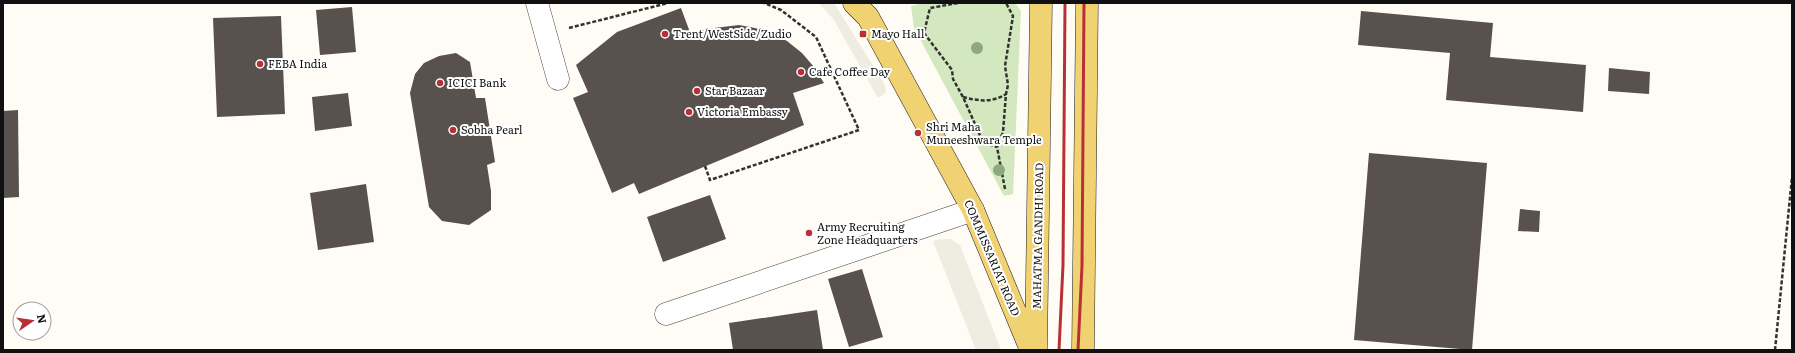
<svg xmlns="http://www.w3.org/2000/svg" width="1795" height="353" viewBox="0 0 1795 353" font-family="Literata,serif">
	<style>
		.green { fill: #d4e8bf }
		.plaza { fill: #efece2 }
		.building { fill: #58514d }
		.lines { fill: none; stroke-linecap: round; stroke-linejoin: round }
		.minor-casing { stroke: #434343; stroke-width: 23 }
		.major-casing { stroke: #212121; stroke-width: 23 }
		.path { stroke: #323232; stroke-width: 2.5; stroke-dasharray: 4 2; stroke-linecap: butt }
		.minor { stroke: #fff; stroke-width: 22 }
		.major { stroke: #f0d272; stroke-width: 22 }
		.rail { stroke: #b83036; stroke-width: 3 }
		.tree { fill: #8da981 }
		.poi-dot { fill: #b83036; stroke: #fff; stroke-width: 1.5 }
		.labels { text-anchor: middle; stroke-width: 4; stroke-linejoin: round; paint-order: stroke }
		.poi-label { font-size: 11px; fill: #101010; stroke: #fff; text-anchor: start }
		.street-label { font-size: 11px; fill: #101010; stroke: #fff }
	</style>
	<rect width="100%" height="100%" fill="#fefcf4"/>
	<path class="green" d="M923,3H1015L1021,11L1013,194L1004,196L914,28L911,6Z"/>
	<path class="plaza" d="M819,3H834L885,85L886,92L883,95L878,98L834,20Z
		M941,239H950L960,245L1001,350H976L933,241Z"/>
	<path class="building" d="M352,7L356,52L320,55L316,10Z
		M681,8L691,35L706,29L739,25L755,28L771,33L787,41L802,53L814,67L824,83L793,93L804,125L639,194L634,183L612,193L573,98L588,92L576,65L617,32Z
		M1361,11L1493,23L1490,57L1586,65L1583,112L1446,100L1450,53L1358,45Z
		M281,16L285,114L217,117L213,18Z
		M456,53L470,62L476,98H485L495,162L487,165L491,191V210L469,225L442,221L429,207L410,93L415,74L424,63L439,56Z
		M1609,68L1650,72L1649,94L1608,91Z
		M348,93L352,126L315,131L312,97Z
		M18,110L19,197L3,198V111Z
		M1369,153L1487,163L1472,350L1354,340Z
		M366,184L374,242L318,250L310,193Z
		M710,195L726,239L663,262L647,217Z
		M1520,209L1540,211L1539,232L1518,231Z
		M862,269L883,337L849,347L828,279Z
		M817,310L823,350H733L729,323Z"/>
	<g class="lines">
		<g class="minor-casing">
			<path id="minor" d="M537,3L558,79
				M666,314L973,210"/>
		</g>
		<g class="major-casing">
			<path id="major" d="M854,3L868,17L973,210L1031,350
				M1036,350L1041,3
				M1083,350L1087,3"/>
		</g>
		<path class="path" d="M958,3L930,8L924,33L952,70L953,79L963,97L983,142L997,147
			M569,28L668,3
			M963,97C978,101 992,103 1006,94
			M705,166L710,180L859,130L816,37L781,10L764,3
			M1005,189L997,147L1003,132L1006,94L1008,85L1005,66L1013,16L1006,3
			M1775,350L1792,177"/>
		<use href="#minor" class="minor"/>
		<use href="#major" class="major"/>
		<path class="rail" d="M1059,350L1063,265L1065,3
			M1078,350L1082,266L1084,3"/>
	</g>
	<g class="tree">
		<circle cx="977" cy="48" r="6"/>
		<circle cx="999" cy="170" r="6"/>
	</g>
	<g class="poi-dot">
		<circle cx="665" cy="34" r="4"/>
		<rect x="859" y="30" width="8" height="8" rx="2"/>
		<circle cx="260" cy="64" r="4"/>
		<circle cx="801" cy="72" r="4"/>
		<circle cx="440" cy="83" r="4"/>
		<circle cx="697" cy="91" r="4"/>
		<circle cx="689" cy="112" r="4"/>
		<circle cx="453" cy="130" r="4"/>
		<circle cx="918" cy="133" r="4"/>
		<circle cx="809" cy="233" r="4"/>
	</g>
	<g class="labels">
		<g class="poi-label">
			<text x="673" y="38">Trent/WestSide/Zudio</text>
			<text x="871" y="38">Mayo Hall</text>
			<text x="268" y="68">FEBA India</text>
			<text x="809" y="76">Cafe Coffee Day</text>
			<text x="448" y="87">ICICI Bank</text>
			<text x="705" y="95">Star Bazaar</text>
			<text x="697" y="116">Victoria Embassy</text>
			<text x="926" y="131">Shri Maha<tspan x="926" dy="13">Muneeshwara Temple</tspan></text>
			<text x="461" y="134">Sobha Pearl</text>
			<text x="817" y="231">Army Recruiting<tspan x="817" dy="13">Zone Headquarters</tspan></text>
		</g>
		<g class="street-label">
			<text transform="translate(1038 236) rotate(-89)" y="4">MAHATMA GANDHI ROAD</text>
			<text transform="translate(992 258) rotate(67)" y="4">COMMISSARIAT ROAD</text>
		</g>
	</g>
	<rect width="1795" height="353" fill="none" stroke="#101010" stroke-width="8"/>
	<g transform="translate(32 321) rotate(77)"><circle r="19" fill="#ffffff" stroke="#9f9f9f"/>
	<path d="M0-3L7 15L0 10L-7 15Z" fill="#b83036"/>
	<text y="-6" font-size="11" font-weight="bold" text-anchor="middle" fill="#101010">N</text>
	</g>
</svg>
